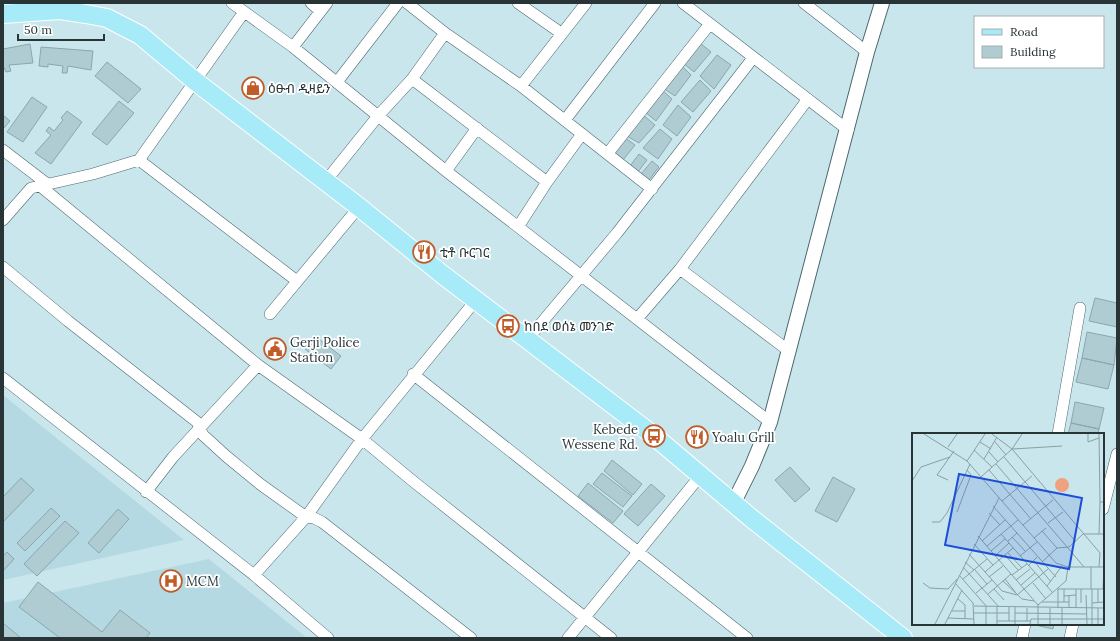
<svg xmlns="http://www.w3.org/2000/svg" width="1120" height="641" viewBox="0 0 1120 641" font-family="Lora,'Noto Sans Ethiopic',serif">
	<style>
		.built { fill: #b4d9e2 }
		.building { fill: #afccd2; stroke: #8ba7ad }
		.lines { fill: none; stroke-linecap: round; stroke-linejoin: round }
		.minor-casing { stroke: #4d676d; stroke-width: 12 }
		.tertiary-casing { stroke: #4d676d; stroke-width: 16 }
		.primary-casing { stroke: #fff; stroke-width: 20 }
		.minor { stroke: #fff; stroke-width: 11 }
		.tertiary { stroke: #fff; stroke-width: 14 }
		.primary { stroke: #a7eaf8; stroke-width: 18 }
		.labels { text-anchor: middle; stroke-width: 3.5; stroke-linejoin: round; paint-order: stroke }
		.poi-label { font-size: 13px; fill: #283436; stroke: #fff; text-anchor: start }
		.inset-road { fill: none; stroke: #899fa4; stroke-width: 1 }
		.view { fill: #1d4ed8; fill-opacity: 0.15; stroke: #1d4ed8; stroke-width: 2 }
		.inset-edge { fill: none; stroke: #283436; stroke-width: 2 }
	</style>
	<rect width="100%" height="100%" fill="#c9e6ed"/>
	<path class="built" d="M3,395L44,428L184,540L3,580Z
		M209,559L307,638H3V603Z"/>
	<path class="building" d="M700,43L711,52L694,72L683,63Z
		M30,44L33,63L9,65L11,71L6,72L3,66V49Z
		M41,47L93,51L91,70L68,66L67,73H62L63,66L48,64V67L39,66Z
		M717,55L731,65L714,89L700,76Z
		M107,62L141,89L128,103L95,76Z
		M682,66L691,75L675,96L663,88Z
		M700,80L711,91L693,112L681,102Z
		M662,90L672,99L656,121L645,112Z
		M32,97L47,107L23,142L7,132Z
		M119,101L134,113L107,145L92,134Z
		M678,105L691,117L677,136L663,125Z
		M67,111L82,122L51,164L35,153L51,135L46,131L49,127L54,131L63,120L61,118Z
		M3,115L10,121L3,129Z
		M643,115L655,125L639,143L625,135Z
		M660,129L672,139L658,159L643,148Z
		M624,137L635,145L623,160L612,153Z
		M639,154L647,160L637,173L630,166Z
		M652,161L659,167L648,181L641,174Z
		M1095,298L1117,303V327L1089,321Z
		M1087,332L1117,338L1114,365L1082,358Z
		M315,336L341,356L331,369L305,349Z
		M1082,358L1114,365L1108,389L1076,382Z
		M1075,402L1104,408L1099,429L1071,423Z
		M1071,423L1099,429L1098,434H1068Z
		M612,460L642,484L633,495L604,471Z
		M790,467L810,489L795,502L775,480Z
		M602,473L632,496L623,507L593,484Z
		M833,477L855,489L837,522L815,511Z
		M21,478L34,490L3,522V497Z
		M588,483L623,511L613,523L578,496Z
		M651,484L665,496L638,526L624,514Z
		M51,508L60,516L25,551L17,543Z
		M118,509L129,519L99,553L88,543Z
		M65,521L79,533L37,576L24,564Z
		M7,552L14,559L3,571V556Z
		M38,582L102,632L120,610L150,633L146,638H60L19,607Z
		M3,623L21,638H3Z
		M1031,624H1054L1053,629Z"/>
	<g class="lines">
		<g class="minor-casing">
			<path id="minor" d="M232,3L293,47L446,171L770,422
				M311,3L320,11
				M407,3L445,33L521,86L652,189
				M518,3L561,33
				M683,3L848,130
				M804,3L867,52
				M293,47L327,3
				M412,79L547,182
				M337,82L398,3
				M521,86L586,3
				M565,120L655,3
				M3,150L46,183
				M608,153L709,25
				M139,160L297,281
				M446,171L477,128
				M325,182L378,116L412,79L445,33
				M39,185L258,365L362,439L414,482L611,638
				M3,220L31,188L93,174L139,160L244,12
				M518,227L547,182L582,134
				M3,267L68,321L197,422L203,435L226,456L260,484L306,517L314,518L322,522L471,638
				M680,269L789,351
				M270,314L359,207
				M637,319L680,269L808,99
				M527,340L617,233L753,58
				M413,374L747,638
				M3,378L254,575L328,638
				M1058,434L1080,308
				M146,492L173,457L258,365
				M1103,509L1117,454
				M254,575L306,517L362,439L476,300
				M568,638L700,476
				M1022,638L1025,624
				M1070,638L1073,624"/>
		</g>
		<g class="tertiary-casing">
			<path id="tertiary" d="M734,502L752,466L770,422L867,52L882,3"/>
		</g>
		<g class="primary-casing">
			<path id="primary" d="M3,14L60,10L86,14L107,18L140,35L195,81L359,207L443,275L654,436L751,518L903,638"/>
		</g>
		<use href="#minor" class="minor"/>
		<use href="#tertiary" class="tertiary"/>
		<use href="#primary" class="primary"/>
	</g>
	<defs>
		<g id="shop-ring" transform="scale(1.15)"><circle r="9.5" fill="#fff" stroke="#c05c28" stroke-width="1.5"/><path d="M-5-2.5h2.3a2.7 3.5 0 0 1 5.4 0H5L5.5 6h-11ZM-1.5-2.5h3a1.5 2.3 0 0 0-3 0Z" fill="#c05c28"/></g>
		<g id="restaurant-ring" transform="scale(1.15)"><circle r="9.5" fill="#fff" stroke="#c05c28" stroke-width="1.5"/><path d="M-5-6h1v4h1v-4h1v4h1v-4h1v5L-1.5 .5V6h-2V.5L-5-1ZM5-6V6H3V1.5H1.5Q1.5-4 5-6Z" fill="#c05c28"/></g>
		<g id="bus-ring" transform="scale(1.15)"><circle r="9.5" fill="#fff" stroke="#c05c28" stroke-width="1.5"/><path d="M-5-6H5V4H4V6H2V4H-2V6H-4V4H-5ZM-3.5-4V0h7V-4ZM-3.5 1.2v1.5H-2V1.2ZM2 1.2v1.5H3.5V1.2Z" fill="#c05c28"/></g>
		<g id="civic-ring" transform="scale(1.15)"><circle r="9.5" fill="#fff" stroke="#c05c28" stroke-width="1.5"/><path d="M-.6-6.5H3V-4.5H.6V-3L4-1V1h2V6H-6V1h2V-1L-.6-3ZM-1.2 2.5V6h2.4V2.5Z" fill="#c05c28"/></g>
		<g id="hospital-ring" transform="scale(1.15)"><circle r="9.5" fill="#fff" stroke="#c05c28" stroke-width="1.5"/><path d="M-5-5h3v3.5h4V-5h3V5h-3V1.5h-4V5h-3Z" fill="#c05c28"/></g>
	</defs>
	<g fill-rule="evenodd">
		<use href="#shop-ring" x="253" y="88"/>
		<use href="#restaurant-ring" x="424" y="252"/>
		<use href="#bus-ring" x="508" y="326"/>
		<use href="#civic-ring" x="275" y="349"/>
		<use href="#bus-ring" x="654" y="436"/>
		<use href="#restaurant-ring" x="697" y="437"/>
		<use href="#hospital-ring" x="171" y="581"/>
	</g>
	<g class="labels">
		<g class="poi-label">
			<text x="268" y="93">ዕፁብ ዲዛይን</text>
			<text x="440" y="257">ቲቶ ቡርገር</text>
			<text x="524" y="331">ከበደ ወሰኔ መንገድ</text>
			<text x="290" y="347">Gerji Police<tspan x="290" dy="15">Station</tspan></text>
			<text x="638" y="434" text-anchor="end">Kebede<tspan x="638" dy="15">Wessene Rd.</tspan></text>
			<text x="712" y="442">Yoalu Grill</text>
			<text x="186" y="586">MCM</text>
		</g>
	</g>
	<g transform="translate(912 433)">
		<rect width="192" height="192" fill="#c9e6ed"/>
		<path d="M143 52a7 7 0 1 1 14 0a7 7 0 1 1-14 0Z" fill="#f0a17d"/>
		<path class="inset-road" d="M12,1L55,28L144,130L156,134H192M80,1L100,16L188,120L187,134M176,1V9L187,5M187,1L188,69H192M68,9L79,16M83,9L94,22M36,14L45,1M101,16L150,13M62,17L80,34M77,19L86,29M92,24L164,109M72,26L85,4M55,28L73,1M84,31L156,115M77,37L119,86M69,44L100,16L110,1M36,47L25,42L42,18M0,48L9,34L38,24M90,68L120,43M188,69L187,101H192M81,73L144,144M45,79L59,42L55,37M77,80L88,92M20,89H28L35,80L58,31M136,90L151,79M111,92L141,67M130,98L145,115M89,101L141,160M66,103L126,172M100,104L113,118M122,105L134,95M70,108L93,87M96,108L105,100M62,111L81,132M75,113L106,87M156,115L172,134M79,118L93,106M96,120L110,135M57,121L90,158L105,162M93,122L106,137M83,123L97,110M108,123L125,109M122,128L139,149M53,129L62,137M130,129L145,115L157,114L171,101H187M116,133L125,124M51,134L87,174M63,137L75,151M73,139L101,115M47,142L75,174M100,142L115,131M77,144L91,133M51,146L75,126M93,146L104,160M104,147L118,136M91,148L110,166L122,168M11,150L18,155L36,156L45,146M43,150L61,170L62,191M121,150L134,166M109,152L123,140M135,153L150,133M82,156L92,167M152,156V169M164,156V175M179,156V134M191,156L192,134M64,160L80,147M76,161L99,141M105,162L136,136M157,162V175M174,162L175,191M192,162V175M152,163L164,162M46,166L53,172V186M130,169H157M186,169V156M169,170V156M180,170L192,169M62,173L192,175M74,174V191M85,174V191M115,175V188M138,175V191M146,175V156H192M186,175V186H191M40,178H53M62,180H97M103,180L175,181M36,185L62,186M85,188H118M97,188V174M23,191L87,65M33,191L50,157M103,191V174M118,191L119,186H186V191M126,191V172L154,148L156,134M150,191V175M180,191V156"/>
		<path class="view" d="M47,41L170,65L157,136L33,112Z"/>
		<rect width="192" height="192" class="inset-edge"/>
	</g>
	<rect width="1120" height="641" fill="none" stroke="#283436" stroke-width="8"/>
	<rect x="974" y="16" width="130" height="52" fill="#ffffff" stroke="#a9aeaf"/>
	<rect x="982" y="29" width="20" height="6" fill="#a7eaf8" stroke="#a9aeaf"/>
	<text x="1010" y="36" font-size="12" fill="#283436">Road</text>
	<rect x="982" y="46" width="20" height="12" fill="#afccd2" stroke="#a9aeaf"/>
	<text x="1010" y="56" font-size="12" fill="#283436">Building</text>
	<path d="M18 34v6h86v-6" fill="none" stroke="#283436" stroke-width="2"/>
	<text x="24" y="34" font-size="12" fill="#283436" stroke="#ffffff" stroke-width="3" paint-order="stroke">50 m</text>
</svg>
